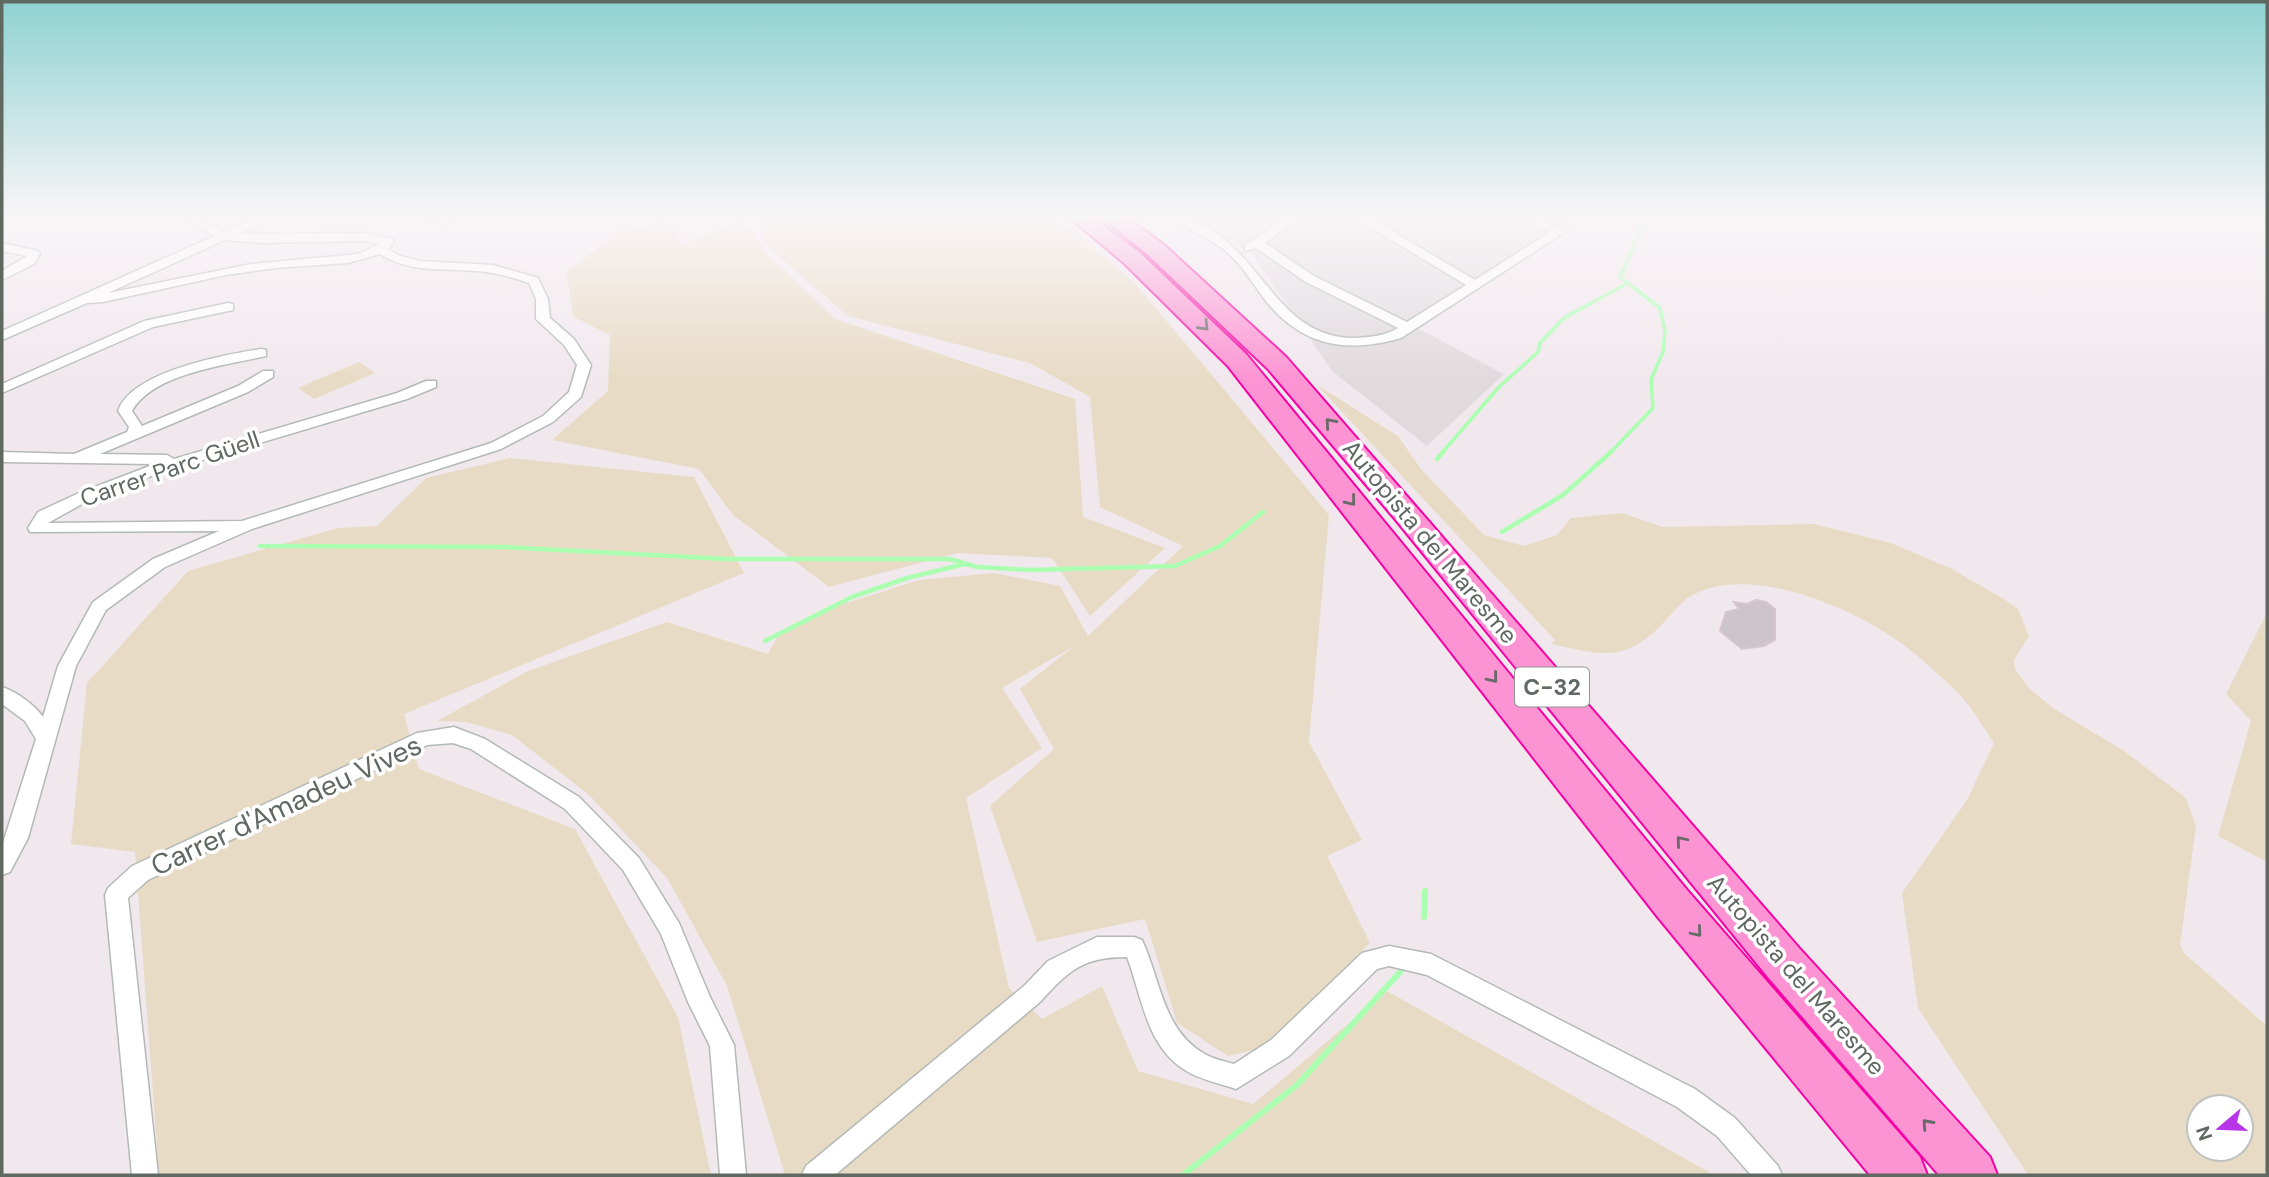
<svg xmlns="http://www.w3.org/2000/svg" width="2269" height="1177" viewBox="0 0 2269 1177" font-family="'DM Sans',sans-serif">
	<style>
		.industrial { fill: #e0dadd }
		.green { fill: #e8dbc5; fill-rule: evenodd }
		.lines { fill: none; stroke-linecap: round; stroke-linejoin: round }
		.stream-far2 { stroke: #aaffb1; stroke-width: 3.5 }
		.stream-far1 { stroke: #aaffb1; stroke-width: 4.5 }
		.stream { stroke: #aaffb1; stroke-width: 6 }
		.building { fill: #ccc4ca; stroke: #d6c6d0; stroke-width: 2 }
		.minor-casing { stroke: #b3bab5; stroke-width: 3 }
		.motorway-casing { stroke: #f701a6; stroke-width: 4 }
		.minor { fill: #fff; fill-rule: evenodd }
		.motorway { fill: #fc93d3; fill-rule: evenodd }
		.oneway { stroke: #676a67 }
		.labels { text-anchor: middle; stroke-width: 7; stroke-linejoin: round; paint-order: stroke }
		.shield { fill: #fff; stroke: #8f9590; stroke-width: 2 }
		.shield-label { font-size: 23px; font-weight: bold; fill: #5f6861 }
		.street-label { font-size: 24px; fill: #5f6861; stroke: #fff }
		.near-street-label { font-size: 28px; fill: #5f6861; stroke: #fff }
	</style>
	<rect width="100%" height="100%" fill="#f1e8ed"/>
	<path class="industrial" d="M1191,217H1556L1575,226L1419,329L1504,374L1427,446L1332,371L1253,255Z"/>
	<path class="green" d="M753,217H1055L1134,282L1329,515L1309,742L1362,840L1327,856L1370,943L1263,1048L1228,1056L1177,1023L1145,919L1037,942L990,806L1054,749L1020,689L1074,646L1002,688L1042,748L966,798L1009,988L1042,1019L1102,986L1138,1071L1253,1104L1387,991L1714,1175H785L727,986L667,878L588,794L512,735L466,722L437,721L528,671L667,622L768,654L777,637L834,607L919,580L994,573L1060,586L1088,636L1183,546L1100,507L1090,397L1030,363L848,316L765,244Z
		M668,219L682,244L746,219L764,252L835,319L1075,399L1083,517L1165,548L1090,616L1052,558L957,553L829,587L733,515L699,469L552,440L608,391L610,335L574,317L566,272L619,232Z
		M359,362L375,373L314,399L298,388Z
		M1317,385L1398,436L1421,469L1484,535L1524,546L1557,535L1571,518L1622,513L1663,527L1814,524L1891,543L1950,568L2004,599L2018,609L2029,636L2014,660L2015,669L2029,688L2053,708L2124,751L2186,798L2196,826L2180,945L2184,953L2267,1026V1175H2028L1918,1008L1902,893L1967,800L1994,743C1982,726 1971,705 1956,691C1937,673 1914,651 1891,636C1843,605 1756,568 1699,592C1685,597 1676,609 1667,619C1627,663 1605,656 1551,644L1555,640ZM2241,1107V1149H2199V1107Z
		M510,458L694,477L744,573L404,714L419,769L575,829L678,1017L711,1175H159L135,852L71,844L87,683L188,571L338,528L377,526L426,478Z
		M2267,613V862L2218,836L2251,721L2226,694Z"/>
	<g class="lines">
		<path class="stream-far2" d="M1441,454L1499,387L1538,352L1540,343L1564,318L1626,284
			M1609,454L1653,408L1651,379L1663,352L1665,331L1660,308L1620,277L1644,223L1642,217"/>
		<path class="stream-far1" d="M1437,459L1443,452
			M1502,532L1563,495L1611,452
			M260,546L503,547L726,559H950L977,567L1030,570L1175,566L1220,546L1263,512
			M765,641L852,597L907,578L965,564"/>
		<path class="stream" d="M1424,917L1425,891
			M1183,1175L1297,1085L1401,971"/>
	</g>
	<path class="building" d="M1756,600L1766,602L1775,609V640L1764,646L1742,649L1720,631L1726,612L1739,609L1734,602L1747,604Z"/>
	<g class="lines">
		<g class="minor-casing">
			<path id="minor" d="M182,217H196L223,232L257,217H272L239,234L364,233L392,239L394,242L388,249L398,255L419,261L493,265L538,278L548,299L550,318L574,339L591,365L581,397L553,422L501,449L252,529L165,567L106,610L76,666L28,838L10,872L2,875V846L36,739L25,721L2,704V687C15,691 35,705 43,717L58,666L93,602L153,559L219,531L30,532L28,528L38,512L79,493L155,464L2,462V452L74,454L127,432L129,427L118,411C132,371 224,355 261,349L266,350V356C227,365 153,373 132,411L142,426L238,386L263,371H273V377L248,392L100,454L167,455L174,459L397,393L426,381H436V387L407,399L159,473L91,499L48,523L242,521L491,443L543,416L569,392L577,365L564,345L536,319V299L529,283C511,277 494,272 476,271C442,268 409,273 380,254L348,263L276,268L226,275L103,302L87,303L2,340V331L214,236ZM225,240L262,243L364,241L379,244L358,254L251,264L108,293Z
				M419,217H440L451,221L445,225Z
				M1174,217C1188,216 1197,222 1209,229C1266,262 1281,339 1356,338C1370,337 1385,336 1398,328L1306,282L1256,248L1245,251V245L1288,217H1301L1265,243L1314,276L1407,322L1466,285L1354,217H1368L1475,280L1550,232L1523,217H1537L1565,232L1401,338C1346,354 1302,346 1265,300C1253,284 1243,266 1228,253C1212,238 1189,232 1174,217Z
				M2,243L38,251L40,254L34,264L2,280V271L27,256L2,251Z
				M228,303L233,304V310L153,327L2,393V384L144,321Z
				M454,727L485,739L579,797L639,858L679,923L710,997L734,1045L746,1175H720L710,1046L688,1002L661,934L623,870L565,809L471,749L453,743L427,745L148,880L128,898L158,1175H132L105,895L108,888L132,866L417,733Z
				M1097,937H1134L1142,940C1160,978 1163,1030 1203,1053C1212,1059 1224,1061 1234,1064L1271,1040L1362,953L1389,946L1431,954L1695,1089L1735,1118L1778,1166L1782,1175H1751L1717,1136L1677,1107L1427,975L1389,966L1377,969L1289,1056L1236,1089C1219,1083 1200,1080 1185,1070C1146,1046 1142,996 1127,957C1083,957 1069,970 1040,1002L835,1175H802L806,1166L1024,986L1048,961Z"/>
		</g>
		<g class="motorway-casing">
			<path id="motorway" d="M1069,217H1093L1140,253L1246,354L1687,890L1920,1157L1927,1175H1870L1657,916L1228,366L1124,263Z
				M1102,217H1126L1164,245L1286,357L1799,948L1990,1157L1997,1175H1939L1767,976L1395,519L1268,369L1148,255Z"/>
		</g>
		<use href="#minor" class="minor"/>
		<use href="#motorway" class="motorway"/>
	</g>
	<defs><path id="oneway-chevron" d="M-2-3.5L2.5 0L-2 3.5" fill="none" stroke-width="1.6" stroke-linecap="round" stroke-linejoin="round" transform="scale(1.75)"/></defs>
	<g class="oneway">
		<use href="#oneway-chevron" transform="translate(1204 326) rotate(46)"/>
		<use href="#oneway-chevron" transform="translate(1330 423) rotate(-131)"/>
		<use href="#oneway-chevron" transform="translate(1351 501) rotate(51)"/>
		<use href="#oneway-chevron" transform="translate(1493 678) rotate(51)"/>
		<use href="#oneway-chevron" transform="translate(1681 841) rotate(-130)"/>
		<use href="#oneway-chevron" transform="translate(1697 932) rotate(50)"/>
		<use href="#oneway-chevron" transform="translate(1927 1124) rotate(-132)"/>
	</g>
	<linearGradient id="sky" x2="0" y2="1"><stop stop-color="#8fd2d2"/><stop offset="0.57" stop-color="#f9f5f7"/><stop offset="1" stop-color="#f9f5f7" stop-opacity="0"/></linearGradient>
	<rect width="2269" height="381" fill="url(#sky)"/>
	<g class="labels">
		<rect class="shield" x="1515" y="667.5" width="74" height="39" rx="5"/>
		<g class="shield-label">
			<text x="1552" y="695">C-32</text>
		</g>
		<g class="street-label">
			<text transform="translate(170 469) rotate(-19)" y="8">Carrer Parc Güell</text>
			<text transform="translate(1430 542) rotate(50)" y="8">Autopista del Maresme</text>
			<text transform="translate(1796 975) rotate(49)" y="8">Autopista del Maresme</text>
		</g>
		<g class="near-street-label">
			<text transform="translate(286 805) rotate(-25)" y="10">Carrer d'Amadeu Vives</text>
		</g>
	</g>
	<rect width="2269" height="1177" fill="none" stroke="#5f6861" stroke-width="7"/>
	<g transform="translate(2220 1128) rotate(251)"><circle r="33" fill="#ffffff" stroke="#bfc3c0" stroke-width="2"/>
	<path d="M0-5L12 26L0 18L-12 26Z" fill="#b735e9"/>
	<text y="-10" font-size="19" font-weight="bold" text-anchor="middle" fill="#5f6861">N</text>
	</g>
</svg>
